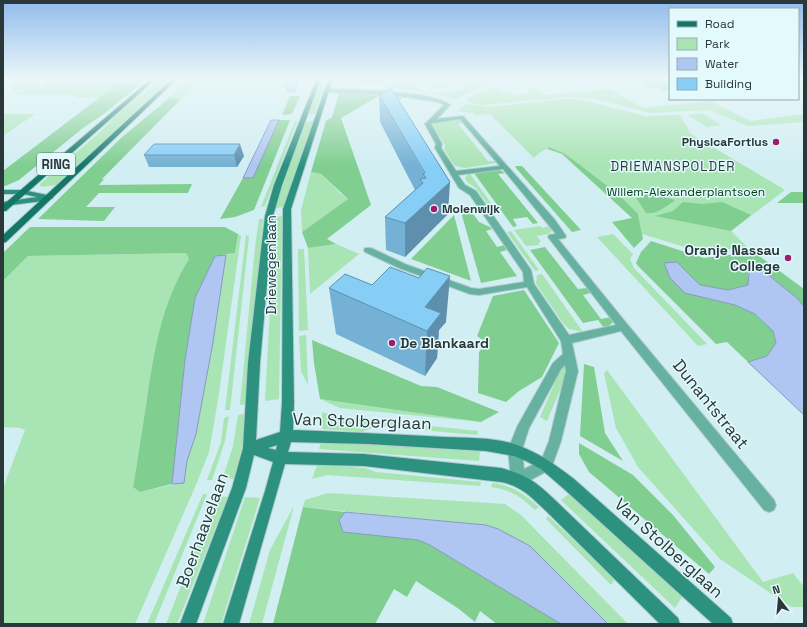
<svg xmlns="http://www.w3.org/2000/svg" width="807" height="627" viewBox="0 0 807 627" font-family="'Space Grotesk',sans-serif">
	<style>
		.green { fill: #a9e4b4 }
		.forest { fill: #81ce91 }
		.water { fill: #afc6f3; stroke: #879bbb }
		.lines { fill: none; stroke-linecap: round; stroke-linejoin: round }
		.street-casing { stroke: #b0c9cd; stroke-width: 2 }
		.secondary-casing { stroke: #b0c9cd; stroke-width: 2 }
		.primary-casing { stroke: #b0c9cd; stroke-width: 2 }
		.street { fill: #67b1a1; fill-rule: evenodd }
		.secondary { fill: #2d917f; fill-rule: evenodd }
		.primary { fill: #127767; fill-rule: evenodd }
		.wall { fill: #74b1d4 }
		.shaded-wall { fill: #5e90ad }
		.building { fill: #87cef7; stroke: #5e90ad }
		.poi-dot { fill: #9f1b6b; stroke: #e3fafd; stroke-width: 1.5 }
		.labels { text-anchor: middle; stroke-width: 3; stroke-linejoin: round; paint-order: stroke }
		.far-poi-label { font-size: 12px; font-weight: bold; fill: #2b3738; stroke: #e3fafd; text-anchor: end }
		.far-park-label { font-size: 12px; fill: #05411b; stroke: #e3fafd }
		.shield { fill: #e3fafd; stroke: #627273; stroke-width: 1 }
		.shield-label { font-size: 13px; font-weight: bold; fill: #2b3738 }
		.far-quarter-label { font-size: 13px; letter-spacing: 1px; fill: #2b3738; stroke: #e3fafd }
		.poi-label { font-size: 14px; font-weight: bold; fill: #2b3738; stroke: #e3fafd; text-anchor: end }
		.street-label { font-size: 14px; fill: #2b3738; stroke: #e3fafd }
		.near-street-label { font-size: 17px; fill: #2b3738; stroke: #e3fafd }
	</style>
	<rect width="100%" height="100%" fill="#d1eef2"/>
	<path class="green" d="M21,78H38L40,87L11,92V79Z
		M55,78H118L121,81L100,97L78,98L72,95L47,94L20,95L16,92L44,87L46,80Z
		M162,78H171L56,185L41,187L40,184L100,132L123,109Z
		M188,78H201L181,99H168Z
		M322,78H326L315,114H308Z
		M419,78L415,81L414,85L425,92L384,87L394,79Z
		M474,78L475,90L456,99L430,93C442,92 459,96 467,85V82L464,79Z
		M475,78H523L496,83L477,89Z
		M538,78H601L529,85L531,87L525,86L527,84L515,83V84L508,83L500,86L498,90C509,91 520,100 530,91L529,89L539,90L546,95L611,89L643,108L710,101L750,121L804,114V122L748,126L709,110L651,113L600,100L570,97L481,105L468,102L466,99C489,87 512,81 538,78Z
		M440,79L450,81L453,85C446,89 435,89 428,84L431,80Z
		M566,99L582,100L645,116L680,115L691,134L785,190L731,231L747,247L701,252L642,234L638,214L564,153L549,147L538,154L534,158L490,114L476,115L473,113L458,111L466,104L488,107Z
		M702,113L722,125L707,127L687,115Z
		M3,114H35L3,136Z
		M456,119L462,121L464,123L458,124L488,161H495L496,163L465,168L459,167L454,165L444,149L445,145L433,127V123L435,121Z
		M295,121H297L265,206L261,207Z
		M313,121L283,207L276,208L286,174L306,122Z
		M311,172L321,174L340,193L348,199L302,232L301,210Z
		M470,174L491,203L487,204L476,188L468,183L465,179L466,176Z
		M282,216L279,399L265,401L275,217Z
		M259,219H263L246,404L240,405L255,247Z
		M540,226L542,228L550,226L552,231L548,234L537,236L541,242L538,243L539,245L526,246L514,230Z
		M511,231L539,270L535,271L507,232Z
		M238,234L241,236L218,400L209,452L196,485L135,624H3V488L25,430L20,428L3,427V281L28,256L186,253L189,259C162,302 154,350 147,399C142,428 138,458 133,487L140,492L184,482L187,461L196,434L213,342L226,255L235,253Z
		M613,234L633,254L630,259L634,268L707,344L698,346L597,237Z
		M246,235L249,237L230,410H225Z
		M336,244L359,254L310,294L308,248Z
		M298,249H304L308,330L299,331Z
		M542,274L583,332L569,329L563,323L536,284L537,275Z
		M306,335L308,385L301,371L299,336Z
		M562,366L569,369L547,421L540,417Z
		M607,370L763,582L793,573L804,587V607H791L720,559L638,467L616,428L604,373Z
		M320,399L481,422L340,408Z
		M322,412L335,416L478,431L477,435L377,426L362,432L322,429Z
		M245,414L243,442L234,479L227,478L224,474L233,446L238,415Z
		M229,416L225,441L212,480H207L221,442L224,418Z
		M321,442L480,451L479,461L319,449Z
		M317,465L365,468L376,472L481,482L480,486L328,475L312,479Z
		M492,483C513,486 523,493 539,507L535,510C520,496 511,490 491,487Z
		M328,493L505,504L521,515L628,624H608L530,546L486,525L303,507L305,500Z
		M203,494H207L154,624H147Z
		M569,494L682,597L675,608L561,500Z
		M216,496L228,497L177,624H166Z
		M245,497L260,498L221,624H203Z
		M294,506L262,624H249L270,550Z
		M548,516L615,579L611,585L546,519Z"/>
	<path class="forest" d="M118,78H148L105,113L83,128L19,180L3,187V171L121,81Z
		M610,78H670V90L664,91L657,87L651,88L634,79Z
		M339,93H359L405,97L398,100L379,96L341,118L371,205L327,239L336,244L308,248L302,232L348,199L321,174L311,172L326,121L332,117Z
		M290,96H300L292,114L282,115Z
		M168,99H181L102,179H104L99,185L192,184L188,193H99L86,207H115L104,221L38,219L121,138Z
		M279,120H290L254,210L235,217L220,219L243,178H253Z
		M549,147L564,153L618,194L638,214L643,239L634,248L612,222L632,218L562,154L547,149Z
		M517,166H522L581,230L572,232L515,167Z
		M498,169L505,173L498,174L538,223L533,224L527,217L513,219L517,226L513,227L474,173Z
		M791,192H804V203H777Z
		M633,193L656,194L675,200C667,206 656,215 646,213Z
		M683,202L702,204L722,202L751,215L731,231L655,216L673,211Z
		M471,211L479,222L490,227L492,229L486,231L497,247L504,245L507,250L500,252L517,276L481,283L461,212Z
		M454,215L471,281L411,259Z
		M30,227H225L238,234L235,253L215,256L195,298L185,360L172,484L140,492L133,487C138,458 142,429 147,399C154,350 162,302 189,259L186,253L28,256L3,281V253Z
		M651,241L704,258L754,252L804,289V307L798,299L750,260L748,267V285L728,290L700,285L677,262L685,293L735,305L755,314L773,331L776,343L767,356L748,362L727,342L716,344L638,266L636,263L641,252Z
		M545,247L578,289L587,288L591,290V293L583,295L601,319L611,317L613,322L608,327L604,328L598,320L583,323L530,250Z
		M524,290L559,343L542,377L519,391L506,402L478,393L479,352L487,343L477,336L493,296Z
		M312,340L421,386L437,387L499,412L481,422L320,399L314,363Z
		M584,364L594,367L605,433L623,461L580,436Z
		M579,443L633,475L673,515L715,567L709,574L589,472L579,454Z
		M303,507L345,512L339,520L418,540L430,545L561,624H497L480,611L475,622L459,609L416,581L407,597L394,589L375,624H273Z"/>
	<path class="water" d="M284,78H299L294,92L287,91Z
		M271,120H279L253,178H243Z
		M226,255L213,342L196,434L187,461L184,483L172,484L185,360L195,298L215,256Z
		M750,260L798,299L804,307V415L748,362L767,356L776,343L773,331L755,314L735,305L685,293L670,278L664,263L677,262L700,285L728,290L748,285Z
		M345,512L486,525L498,529L530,546L608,624H561L430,545L418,540L343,532L339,520Z"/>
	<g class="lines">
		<g class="street-casing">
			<path id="street" d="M327,89C353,90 431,90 450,105L437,119L463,116L555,220L566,236L565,238L558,239L627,324L774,500L776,505L774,510L769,512L764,510L621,331L572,343L578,371L561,441L551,469L523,484L518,486L513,484L511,479L508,450L517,427L553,363L563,354L561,341L527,287L479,295L470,294L399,268L365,252L364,250L365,248H371L405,264L471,288L479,289L524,282L523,272L470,195L459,188L435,148L436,144L425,124L444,105L438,102L393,95L325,92V90ZM460,119L500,166L456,171L441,148L442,144L431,124L433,123ZM503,169L556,234L549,235L548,237L616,325L569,335L534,284L531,270L476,191L465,185L458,175ZM565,365L566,371L549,441L541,461L524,469L522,450L529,428L561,369Z"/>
		</g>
		<g class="secondary-casing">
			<path id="secondary" d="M317,78H321L282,185L273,216L260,363L256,440L280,432L282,403L283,209L329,78H333L291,209L294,403L293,430C343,432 394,434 445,437C468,438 495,437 517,445C539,453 556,465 574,479L731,618L733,624H713L564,489L541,469L526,461L514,456L486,451L369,444L291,442L288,452L364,454L501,468C527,475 536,482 555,500L678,618L680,624H660L545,510C530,496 521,486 501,482L364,466L285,464L239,624H223L265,491L273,462L254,455L246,488L196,624H180L232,488L243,448L248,363L265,216L274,185ZM277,445L276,450L268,448Z
				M3,190H23L52,196L53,198L43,201L3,206V202L37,197L23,194H3Z"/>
		</g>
		<g class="primary-casing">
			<path id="primary" d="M152,78H157L6,211H3V205Z
				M173,78H178L6,242L3,243V235Z"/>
		</g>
		<use href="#street" class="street"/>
		<use href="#secondary" class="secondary"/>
		<use href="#primary" class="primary"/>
	</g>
	<path class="wall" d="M357,78H385L383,83H357Z
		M379,95L448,214L405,257L386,250L385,217L415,190L380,122Z
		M154,144L244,156L237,167H149L144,155Z
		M329,288L446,322L439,330L437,358L425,376L336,334Z"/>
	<path class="shaded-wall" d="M383,78H385L383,83Z
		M240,144L244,156L237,167L234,155Z
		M450,182L448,214L405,257V223Z
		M450,276L446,322L439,330L437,358L425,376L427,331L425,307Z"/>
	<path class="building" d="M391,88L450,182L405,223L385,217L423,183L420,179L426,178L423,174L425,173L379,95Z
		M154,144H240L234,155H144Z
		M390,267L419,278L427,268L450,276L425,307L441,313L427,331L329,288L345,274L372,285Z"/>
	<linearGradient id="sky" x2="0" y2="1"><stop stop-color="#91bbec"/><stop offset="0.47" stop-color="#eaf7f9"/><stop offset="1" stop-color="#eaf7f9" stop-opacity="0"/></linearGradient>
	<rect width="807" height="166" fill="url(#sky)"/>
	<g class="poi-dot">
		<circle cx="776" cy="142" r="4"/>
		<circle cx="434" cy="209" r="4"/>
		<circle cx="788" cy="258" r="4"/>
		<circle cx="392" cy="343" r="4"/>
	</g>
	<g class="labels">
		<g class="far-poi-label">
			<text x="768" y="146">PhysicaFortius</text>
			<text x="442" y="213" text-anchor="start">Molenwijk</text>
		</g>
		<g class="far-park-label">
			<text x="686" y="196">Willem-Alexanderplantsoen</text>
		</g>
		<rect class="shield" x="37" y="153" width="38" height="22" rx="3"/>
		<g class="shield-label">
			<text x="56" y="169">RING</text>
		</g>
		<g class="far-quarter-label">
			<text x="673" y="171">DRIEMANSPOLDER</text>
		</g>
		<g class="poi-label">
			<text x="780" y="255">Oranje Nassau<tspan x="780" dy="16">College</tspan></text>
			<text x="400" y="348" text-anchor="start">De Blankaard</text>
		</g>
		<g class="street-label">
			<text transform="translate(271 265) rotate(-90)" y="5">Driewegenlaan</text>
		</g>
		<g class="near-street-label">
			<text transform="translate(711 404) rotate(51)" y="6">Dunantstraat</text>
			<text transform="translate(362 421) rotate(2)" y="6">Van Stolberglaan</text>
			<text transform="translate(202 530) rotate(-70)" y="6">Boerhaavelaan</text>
			<text transform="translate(669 548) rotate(42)" y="6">Van Stolberglaan</text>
		</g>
	</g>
	<rect width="807" height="627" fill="none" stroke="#2b3738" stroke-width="8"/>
	<rect x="669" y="8" width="130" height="92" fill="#e3fafd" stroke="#99acae"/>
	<rect x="677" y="21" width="20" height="6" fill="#127767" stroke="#99acae"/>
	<text x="705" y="28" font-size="12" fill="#2b3738">Road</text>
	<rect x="677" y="38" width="20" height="12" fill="#a9e4b4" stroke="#99acae"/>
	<text x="705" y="48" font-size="12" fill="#2b3738">Park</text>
	<rect x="677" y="58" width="20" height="12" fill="#afc6f3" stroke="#99acae"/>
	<text x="705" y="68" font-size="12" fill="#2b3738">Water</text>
	<rect x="677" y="78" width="20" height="12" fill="#87cef7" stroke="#99acae"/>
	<text x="705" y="88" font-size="12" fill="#2b3738">Building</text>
	<g transform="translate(779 599) rotate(344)" stroke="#e3fafd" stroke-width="3" paint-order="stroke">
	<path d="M0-3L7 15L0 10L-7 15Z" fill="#2b3738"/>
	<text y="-6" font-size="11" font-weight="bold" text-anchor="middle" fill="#2b3738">N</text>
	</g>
</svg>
